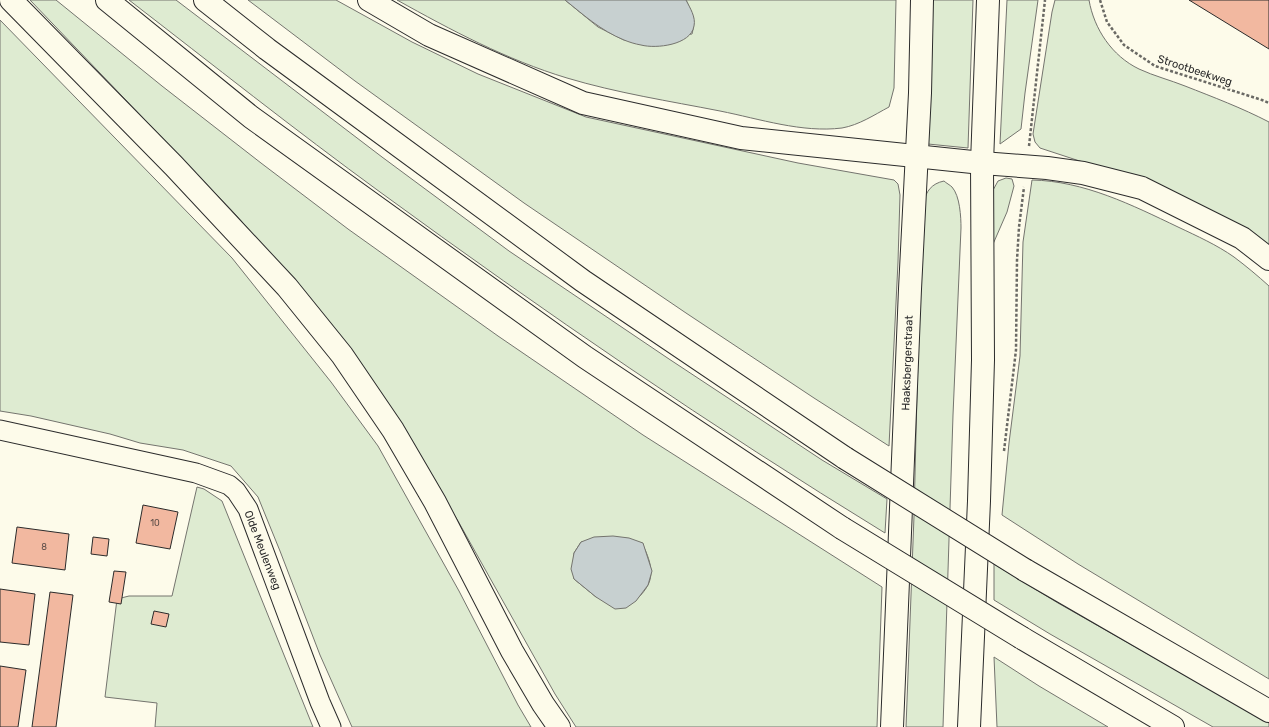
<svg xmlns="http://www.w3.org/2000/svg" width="1269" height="727" viewBox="0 0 1269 727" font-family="Rubik,sans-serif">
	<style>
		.green { fill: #deebd1; stroke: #74746e; fill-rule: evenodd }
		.water { fill: #c7d0d0; stroke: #74746e }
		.building { fill: #f2b8a0; stroke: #2b2b2b }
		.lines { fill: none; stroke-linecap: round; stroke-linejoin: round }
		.street-casing { stroke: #2b2b2b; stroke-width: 21 }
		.primary-casing { stroke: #2b2b2b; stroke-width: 24 }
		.highway-casing { stroke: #2b2b2b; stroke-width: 24 }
		.path { stroke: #6a6964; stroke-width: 2.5; stroke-dasharray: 3 2; stroke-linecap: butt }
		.street { stroke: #fdfbea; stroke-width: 19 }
		.primary { stroke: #fdfbea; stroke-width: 22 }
		.highway { stroke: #fdfbea; stroke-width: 22 }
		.highway-bridge-casing { stroke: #2b2b2b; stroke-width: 24; stroke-linecap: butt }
		.highway-bridge { stroke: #fdfbea; stroke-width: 22 }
		.labels { text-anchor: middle; stroke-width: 3; stroke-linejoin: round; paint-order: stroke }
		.number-label { font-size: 9px; fill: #5d4e48 }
		.street-label { font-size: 11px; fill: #2b2b2b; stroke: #fdfbea }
	</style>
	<rect width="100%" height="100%" fill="#fdfbea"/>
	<path class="green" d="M30,0H56L162,86L261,163L348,229L498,336L643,435L882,587L877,727H576L555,694L458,521L397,423L295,283L236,215ZM581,542L642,543C648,556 655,571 648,585C645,591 640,596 636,600L596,597L574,579V553Z
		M129,0H176L382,157L509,251L669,359L822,460L887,499L885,533C712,427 544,312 380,192C295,130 212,64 129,0Z
		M248,0H336L412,42L478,74L586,117L798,163L894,180L898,184L900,195L898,262L889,446L814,398L686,313L524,203L355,81Z
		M397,0H565L598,27L624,40L692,34C696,20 692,13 686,0H896L894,88L889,107C874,115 859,125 842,128C802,133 760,119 720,111C669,101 617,93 567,78C507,60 451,30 397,0Z
		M932,0H973L968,148L928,144Z
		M1007,0H1038L1025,93L1021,129L1000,144Z
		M1055,0H1089C1094,29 1112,56 1139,69C1154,76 1170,80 1185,86C1213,97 1242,108 1269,122V246L1107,170L1040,148L1035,142L1033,134L1052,12Z
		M0,20L232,258L331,382L378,446L459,591L518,705L531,727H352L320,655L280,551L258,497L231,466L183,450L140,443L110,434L31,416L0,411Z
		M1006,178L1012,179L1014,186L1007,212L990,251L992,192L998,181Z
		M1032,180C1084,181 1132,205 1178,227C1197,236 1217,245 1234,257C1246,266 1258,276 1269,286V679L1078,564L1002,515L1009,443L1020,356L1023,242Z
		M944,181C946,183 950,185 952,187C960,196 961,217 961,228L953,415L943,727H906L914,516L921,233C923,213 919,186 944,181Z
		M197,487L204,489L222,501L313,727H155L157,703L105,697L117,599L129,596H172Z
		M994,564L1058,603L1269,723V727H1213L1050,634L994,600Z
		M994,657L1039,686L1108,727H997Z"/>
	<path class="water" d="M565,0H686C690,8 696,17 694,26C691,45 656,49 641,45C635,44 629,42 624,40C600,30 585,16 565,0Z
		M613,536L629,538L643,543L652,571L648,585L636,601L626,608L615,609L596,597L574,579L571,569L574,553L581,542L594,537Z"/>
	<path class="building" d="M1189,0H1269V49Z
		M143,505L178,512L170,549L136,543Z
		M17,527L69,534L65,570L12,563Z
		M93,537L109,539L107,556L91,554Z
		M114,571L126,572L121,604L109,602Z
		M0,589L35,594L29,645L0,642Z
		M50,592L73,595L56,727H32Z
		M154,611L169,614L166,627L151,624Z
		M0,666L26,670L18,727H0Z"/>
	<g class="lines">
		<g class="street-casing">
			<path id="street" d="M0,430L196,473L229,485L236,491L248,509L320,702L331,727"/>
		</g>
		<g class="primary-casing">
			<path id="primary" d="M892,727L910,289L920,93L922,0
				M969,727L979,501L983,360L982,163L988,0"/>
		</g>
		<g class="highway-casing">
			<path id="highway" d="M11,0L174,166L287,287L342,355L393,430L435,502L512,651L543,704L559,727
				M107,0L251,117L585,357L842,528
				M205,0L267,49L583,281L845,458
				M369,0L429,35L583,103L741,138L982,163L1047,168L1083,173L1142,188L1242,238L1269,259
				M1025,570L1269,711
				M1022,638L1173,727"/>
		</g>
		<path class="path" d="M1100,0L1107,22L1124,45L1155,66L1262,100L1269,103
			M1029,146L1045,0
			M1004,451L1016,350L1017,260L1019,227L1024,187"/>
		<use href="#street" class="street"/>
		<use href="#primary" class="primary"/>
		<use href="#highway" class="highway"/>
		<g class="highway-bridge-casing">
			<path id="highway-bridge" d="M845,458L1025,570
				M842,528L1022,638"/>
		</g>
		<use href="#highway-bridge" class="highway-bridge"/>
	</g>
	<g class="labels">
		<g class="number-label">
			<text x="155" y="526">10</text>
			<text x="44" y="550">8</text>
		</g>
		<g class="street-label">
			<text transform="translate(1195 70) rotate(18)" y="4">Strootbeekweg</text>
			<text transform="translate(907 363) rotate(-88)" y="4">Haaksbergerstraat</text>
			<text transform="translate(263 550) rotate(69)" y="4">Olde Meulenweg</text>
		</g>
	</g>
</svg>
